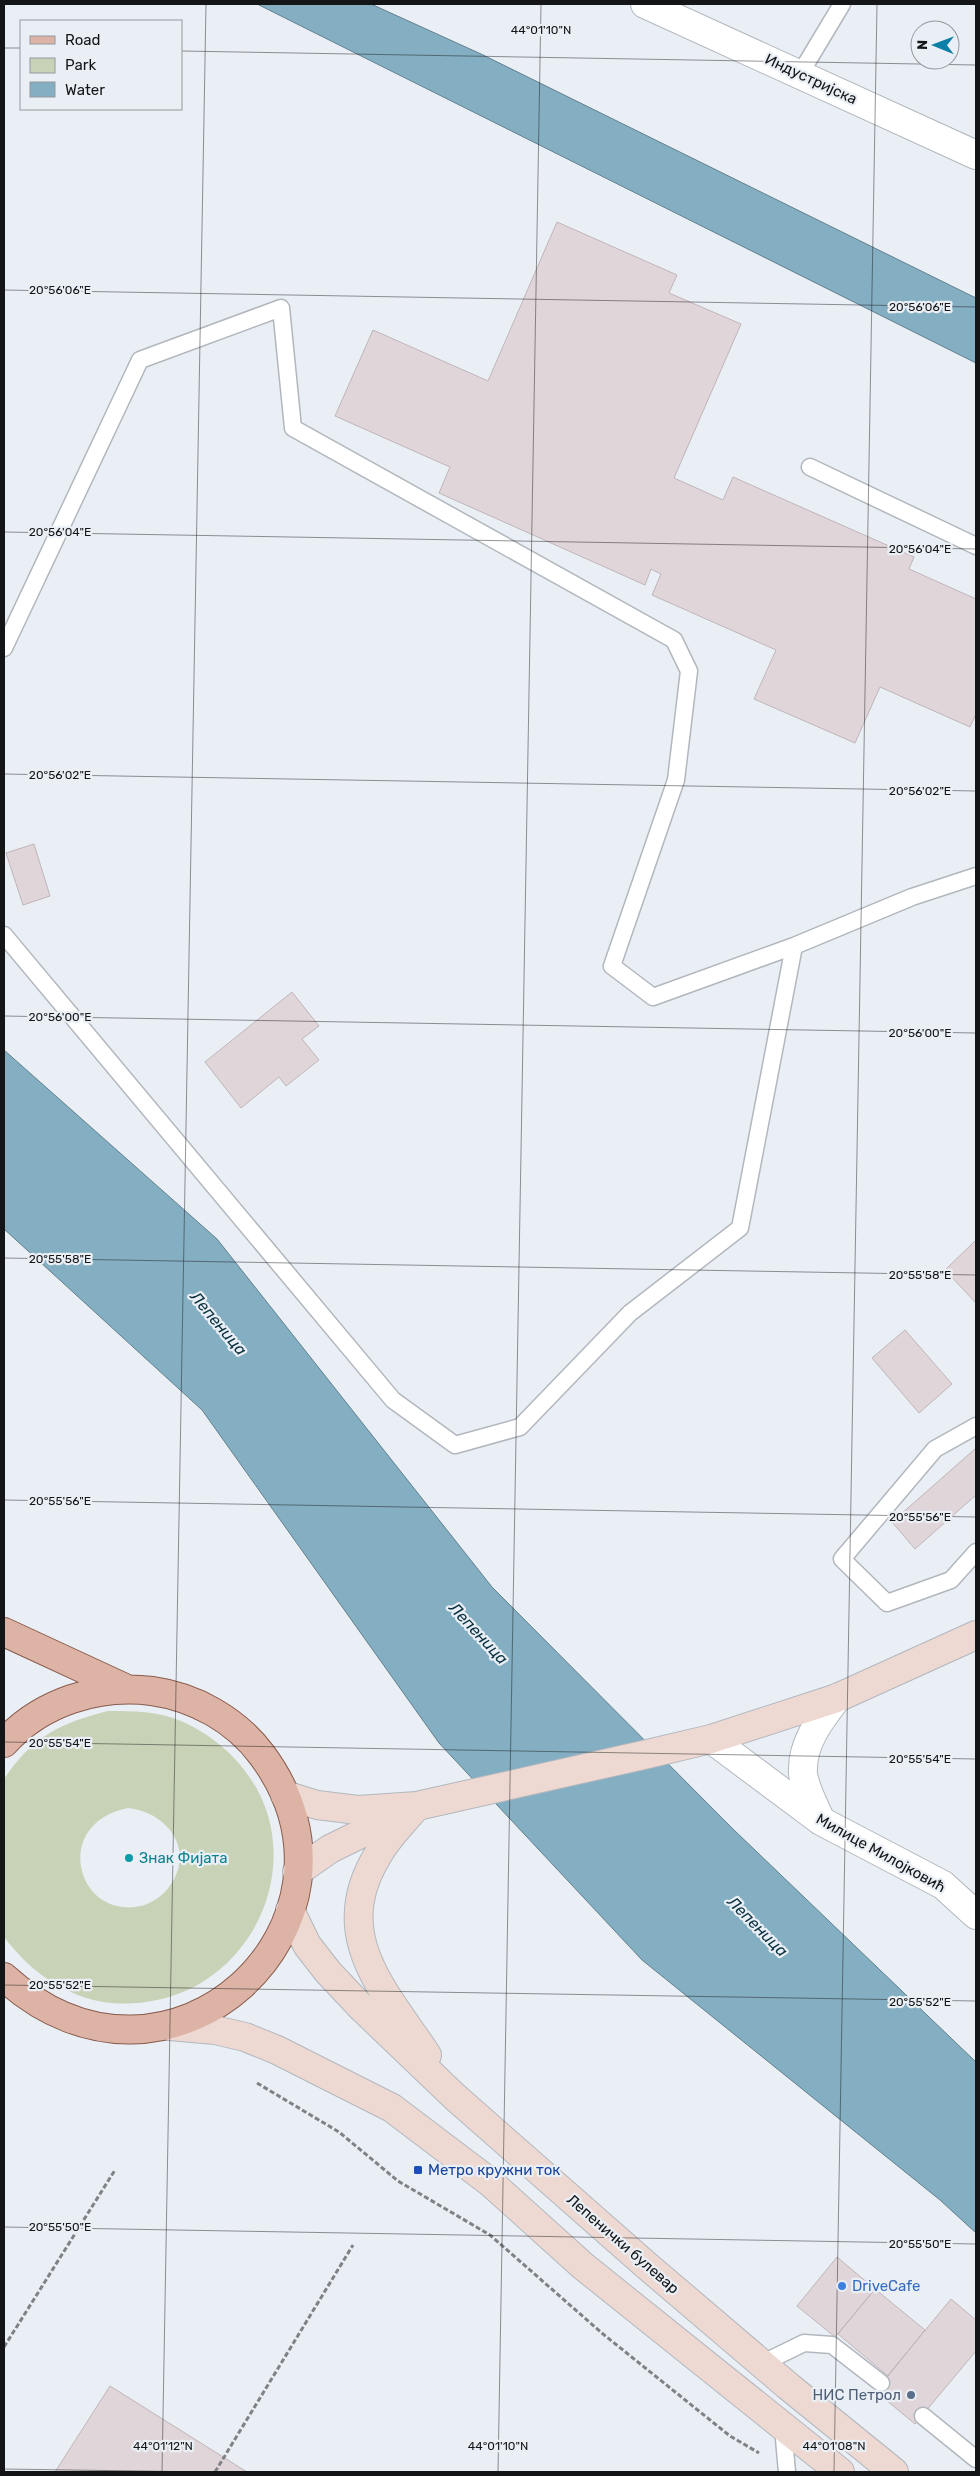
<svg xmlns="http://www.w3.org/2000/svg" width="980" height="2476" viewBox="0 0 980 2476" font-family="Rubik,sans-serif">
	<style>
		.green { fill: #c8d2b6; fill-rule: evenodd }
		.water { fill: #84aec1; stroke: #62808e }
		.building { fill: #e0d6d9; stroke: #bfb5b8 }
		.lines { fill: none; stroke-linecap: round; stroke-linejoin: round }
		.lane-casing { stroke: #b2b7be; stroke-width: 19 }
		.street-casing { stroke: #b2b7be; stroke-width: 30 }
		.secondary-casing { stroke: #b2b7be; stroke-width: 30 }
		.primary-casing { stroke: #885b4c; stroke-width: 30 }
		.path { stroke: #7f8287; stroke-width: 3; stroke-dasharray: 5 2.5; stroke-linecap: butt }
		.lane { stroke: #fff; stroke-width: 16 }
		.street { stroke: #fff; stroke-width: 28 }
		.secondary { stroke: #eed9d2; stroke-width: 28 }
		.primary { stroke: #ddb3a5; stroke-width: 28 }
		.ticks { fill: none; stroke: #131517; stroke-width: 1; stroke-opacity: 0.45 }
		.culture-dot { fill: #0f9aa8; stroke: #eaeff6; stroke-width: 2 }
		.transit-dot { fill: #1a4fb4; stroke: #eaeff6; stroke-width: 2 }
		.shop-dot { fill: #3f7fe0; stroke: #eaeff6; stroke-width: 2 }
		.service-dot { fill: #5c6f8a; stroke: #eaeff6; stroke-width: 2 }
		.labels { text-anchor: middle; stroke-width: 4.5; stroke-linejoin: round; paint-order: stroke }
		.street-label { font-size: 15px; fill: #131517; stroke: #eaeff6 }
		.culture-label { font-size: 15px; fill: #0d838f; stroke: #eaeff6; text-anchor: start }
		.transit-label { font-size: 15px; fill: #164399; stroke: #eaeff6; text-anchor: start }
		.shop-label { font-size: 15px; fill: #366cbe; stroke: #eaeff6; text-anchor: start }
		.service-label { font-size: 15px; fill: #4e5e75; stroke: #eaeff6; text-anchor: end }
		.water-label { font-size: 16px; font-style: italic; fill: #09313f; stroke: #eaeff6 }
		.ticks-label { font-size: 12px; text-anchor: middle; fill: #131517; stroke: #eaeff6; stroke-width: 4.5; stroke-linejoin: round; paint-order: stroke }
	</style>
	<rect width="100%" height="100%" fill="#eaeff6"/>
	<path class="green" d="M108,1711C133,1711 158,1711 181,1721C225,1740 262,1780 271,1828C286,1906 234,1984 157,2000C130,2006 99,2005 73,1993C49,1982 31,1969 14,1949C11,1945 6,1941 4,1936C1,1926 4,1909 4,1897C4,1858 4,1819 4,1779C32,1737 60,1723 108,1711ZM128,1808C166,1812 195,1848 171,1884C164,1895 153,1903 141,1906C76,1920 51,1823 128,1808Z"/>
	<path class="water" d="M257,4H371L481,54L976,298V363Z
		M4,1050L217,1239L492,1587L733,1829L976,2062V2233L940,2200L642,1960L439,1743L202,1410L4,1229Z"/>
	<path class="building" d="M557,222L677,275L669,293L741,324L674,478L723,500L733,477L914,557L909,569L976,599V714L970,727L880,687L855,743L754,699L776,650L652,595L661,574L651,569L645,585L439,493L450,467L335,416L373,330L488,381Z
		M34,844L50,896L23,905L6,853Z
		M292,992L319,1026L302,1039L319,1060L286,1086L279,1077L241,1108L205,1062Z
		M976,1240V1303L945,1270Z
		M905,1330L952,1384L919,1413L872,1358Z
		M976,1448V1495L915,1549L892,1522Z
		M837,2257L875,2289L835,2337L797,2306Z
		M875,2289L925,2330L888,2376L838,2334Z
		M951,2299L976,2320V2351L915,2424L875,2391Z
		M110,2386L247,2472H55Z"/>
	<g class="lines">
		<g class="lane-casing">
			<path id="lane" d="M800,74L842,4
				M810,467L976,546
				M4,648L140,360L281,308L293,428L674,640L689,671L676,780L612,966L653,997L794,946L912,897L976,876
				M4,935L393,1400L455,1445L520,1427L630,1313L740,1228L794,946
				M976,1426L935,1449L842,1559L887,1603L951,1580L976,1552
				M763,2363L804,2343L832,2345L881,2383
				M923,2416L976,2459
				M783,2428L787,2472"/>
		</g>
		<g class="street-casing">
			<path id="street" d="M645,4L976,155
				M711,1739L821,1821L943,1885L976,1915
				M821,1821C815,1807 805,1789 803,1774C801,1744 820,1720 837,1698"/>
		</g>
		<g class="secondary-casing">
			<path id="secondary" d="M285,1795L317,1805L358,1810L417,1806L639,1756L711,1739L837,1698L976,1635
				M417,1806C404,1821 389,1836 379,1853C328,1934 383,1989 427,2055
				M297,1872L330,1849L405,1812
				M290,1910L307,1945L328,1972L361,2007L455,2097L646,2265L788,2386L894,2472
				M170,2026L215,2030L245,2037L277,2050L392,2108L491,2183L583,2266L840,2472"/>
		</g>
		<g class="primary-casing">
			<path id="primary" d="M4,1632L125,1688
				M4,1743C41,1702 98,1684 152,1691C195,1697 236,1720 262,1755C386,1922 170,2128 4,1977"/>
		</g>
		<path class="path" d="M257,2083L339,2132L398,2181L490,2235L603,2334L730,2436L759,2453
			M4,2347L115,2170
			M215,2472L353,2245"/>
		<use href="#lane" class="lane"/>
		<use href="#street" class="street"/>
		<use href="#secondary" class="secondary"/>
		<use href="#primary" class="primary"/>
	</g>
	<path class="ticks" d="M4,48H21M181,51L976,65M4,290L976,307M4,532L976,549M4,774L976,791M4,1016L976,1033M4,1258L976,1275M4,1500L976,1517M4,1742L976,1759M4,1985L976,2001M4,2227L976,2244M4,2469L206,2472M162,2472L206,4M498,2472L541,4M834,2472L877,4"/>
	<circle class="culture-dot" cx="129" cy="1858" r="5"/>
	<rect class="transit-dot" x="413" y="2165" width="10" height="10" rx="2.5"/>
	<circle class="shop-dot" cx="842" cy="2286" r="5"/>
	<circle class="service-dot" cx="911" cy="2395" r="5"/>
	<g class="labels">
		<g class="street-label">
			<text transform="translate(811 79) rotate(25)" y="5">Индустријска</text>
			<text transform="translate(881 1853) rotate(29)" y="5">Милице Милојковић</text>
			<text transform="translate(623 2244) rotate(41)" y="5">Лепенички булевар</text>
		</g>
		<g class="culture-label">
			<text x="139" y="1863">Знак Фијата</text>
		</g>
		<g class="transit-label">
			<text x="428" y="2175">Метро кружни ток</text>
		</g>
		<g class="shop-label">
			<text x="852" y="2291">DriveCafe</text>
		</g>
		<g class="service-label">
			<text x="901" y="2400">НИС Петрол</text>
		</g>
		<g class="water-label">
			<text transform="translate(219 1323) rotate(50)" y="6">Лепеница</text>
			<text transform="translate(479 1633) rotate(47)" y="6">Лепеница</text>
			<text transform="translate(758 1926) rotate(45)" y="6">Лепеница</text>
		</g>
	</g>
	<g class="ticks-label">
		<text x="541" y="34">44°01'10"N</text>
		<text x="60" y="294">20°56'06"E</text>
		<text x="920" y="311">20°56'06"E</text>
		<text x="60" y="536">20°56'04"E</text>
		<text x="920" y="553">20°56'04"E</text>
		<text x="60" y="779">20°56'02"E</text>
		<text x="920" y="795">20°56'02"E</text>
		<text x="60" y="1021">20°56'00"E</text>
		<text x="920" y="1037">20°56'00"E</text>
		<text x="60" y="1263">20°55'58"E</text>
		<text x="920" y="1279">20°55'58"E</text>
		<text x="60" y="1505">20°55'56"E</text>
		<text x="920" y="1521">20°55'56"E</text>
		<text x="60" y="1747">20°55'54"E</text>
		<text x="920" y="1763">20°55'54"E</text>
		<text x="60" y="1989">20°55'52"E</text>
		<text x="920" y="2006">20°55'52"E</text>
		<text x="60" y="2231">20°55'50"E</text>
		<text x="920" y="2248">20°55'50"E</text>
		<text x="163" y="2450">44°01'12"N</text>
		<text x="498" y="2450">44°01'10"N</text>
		<text x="834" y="2450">44°01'08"N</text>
	</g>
	<rect width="980" height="2476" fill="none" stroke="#131517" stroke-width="10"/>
	<rect x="20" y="20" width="162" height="90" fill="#eaeff6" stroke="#94989d"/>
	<rect x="30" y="36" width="25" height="8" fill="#ddb3a5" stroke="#94989d"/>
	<text x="65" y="45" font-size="15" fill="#131517">Road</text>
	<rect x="30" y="58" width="25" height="15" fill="#c8d2b6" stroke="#94989d"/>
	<text x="65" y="70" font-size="15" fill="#131517">Park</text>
	<rect x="30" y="82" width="25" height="15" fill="#84aec1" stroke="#94989d"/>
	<text x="65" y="95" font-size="15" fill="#131517">Water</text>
	<g transform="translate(935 45) rotate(271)"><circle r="24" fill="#eaeff6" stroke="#94989d"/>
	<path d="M0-4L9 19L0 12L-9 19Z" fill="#0b7fa6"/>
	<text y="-8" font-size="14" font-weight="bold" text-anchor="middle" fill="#131517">N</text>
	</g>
</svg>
